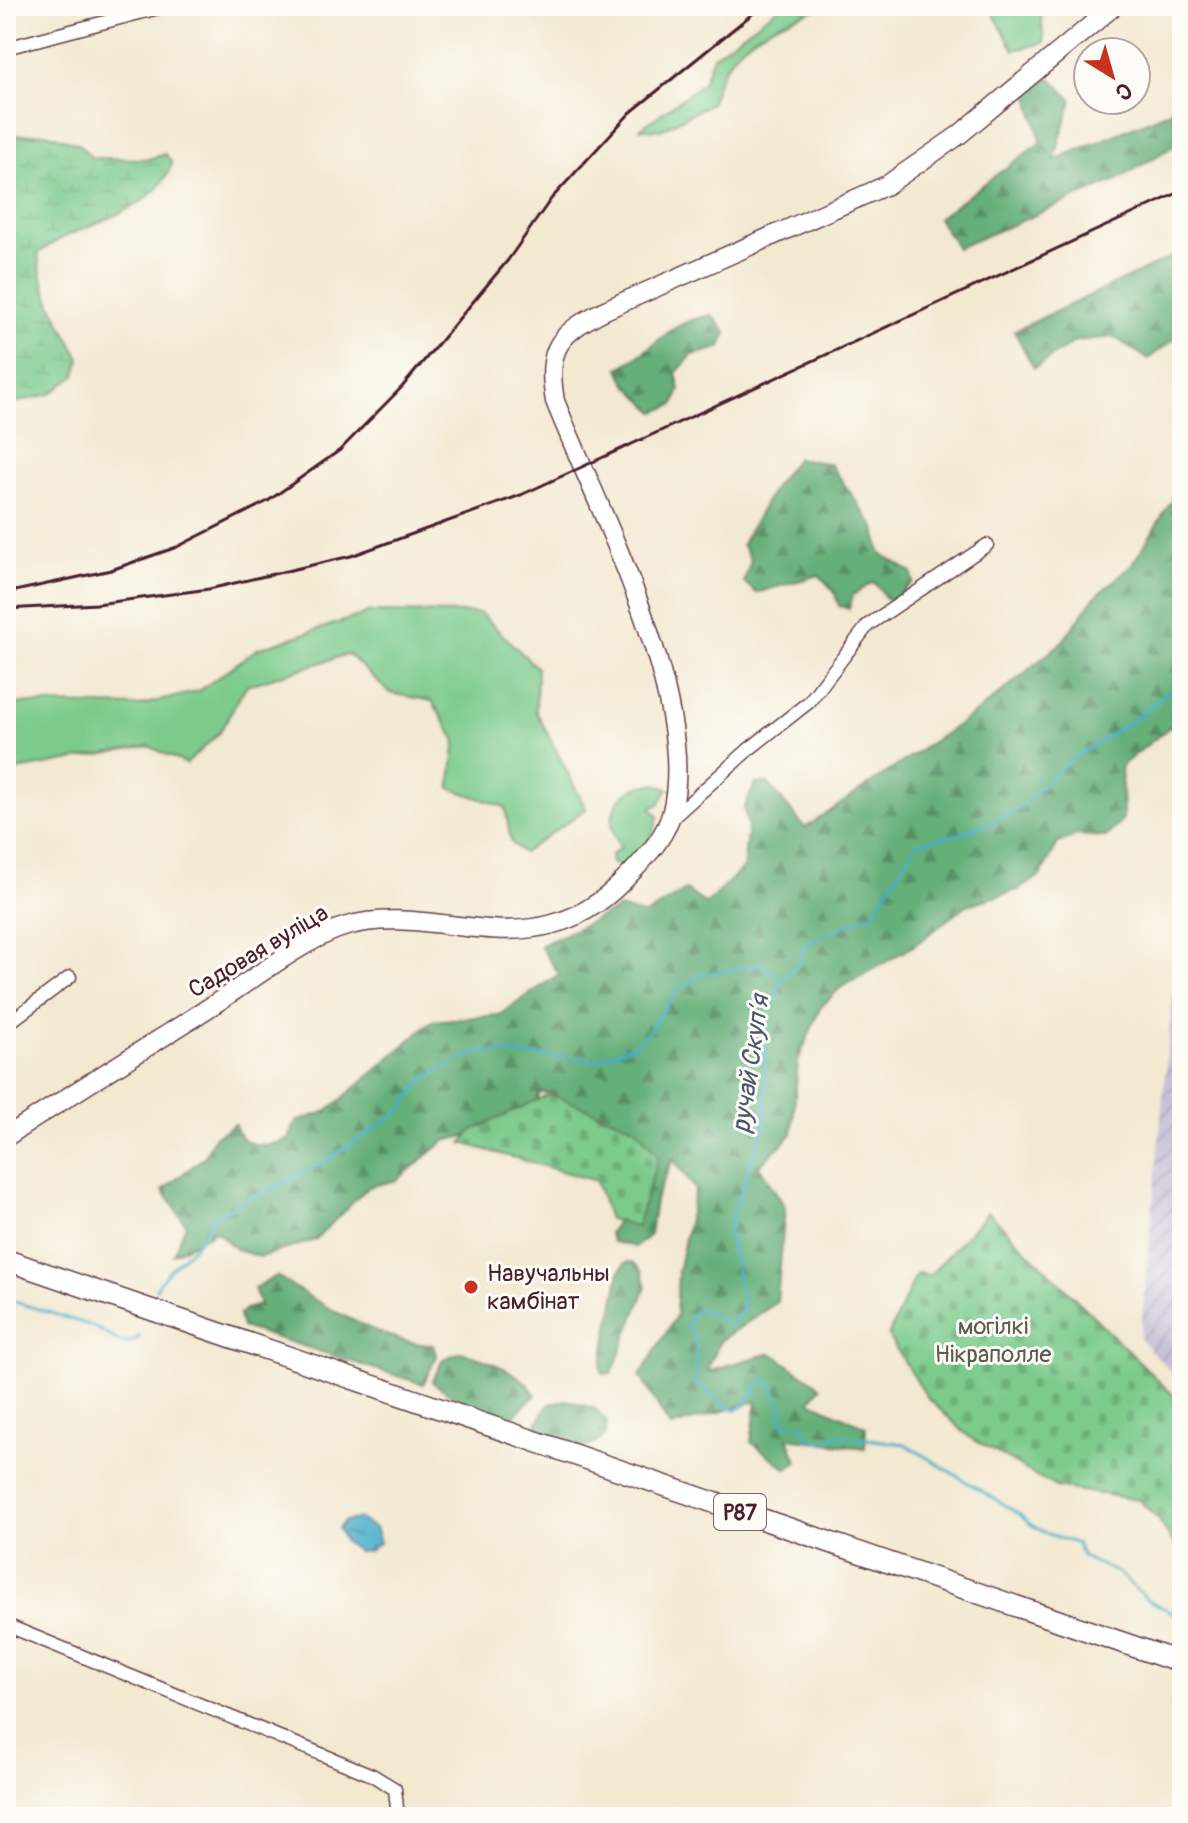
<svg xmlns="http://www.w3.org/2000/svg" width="1188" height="1823" viewBox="0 0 1188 1823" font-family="Pangolin,sans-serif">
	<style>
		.industrial { fill: url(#industrial-furrows) }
		.grass { fill: #7ccb8c; stroke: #63755c; stroke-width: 2 }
		.forest { fill: url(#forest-firs); stroke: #586752; stroke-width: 2 }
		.wetland { fill: url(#wetland-marsh); stroke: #63755c; stroke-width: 2 }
		.cemetery { fill: url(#cemetery-stones); stroke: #63755c; stroke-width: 2 }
		.water { fill: url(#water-ripples); stroke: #4a677a; stroke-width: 2 }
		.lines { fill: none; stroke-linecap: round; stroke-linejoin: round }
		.stream { stroke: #49afc8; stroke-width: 3 }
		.street-casing { stroke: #633d44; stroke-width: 15 }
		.secondary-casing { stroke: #633d44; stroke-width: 21 }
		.primary-casing { stroke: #633d44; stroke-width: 23 }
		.street { stroke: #fff; stroke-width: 12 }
		.secondary { stroke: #fff; stroke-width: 18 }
		.primary { stroke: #fff; stroke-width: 20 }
		.rail { stroke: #4a1f2b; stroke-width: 3 }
		.poi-dot { fill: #c8321e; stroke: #fdfcf7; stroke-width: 3 }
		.labels { text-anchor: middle; stroke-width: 6; stroke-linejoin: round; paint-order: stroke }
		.shield { fill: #fdfcf7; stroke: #806168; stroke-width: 2 }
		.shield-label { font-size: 22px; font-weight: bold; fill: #4a1f2b }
		.street-label { font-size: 24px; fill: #4a1f2b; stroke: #fdfcf7 }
		.poi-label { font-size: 24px; fill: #4a1f2b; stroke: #fdfcf7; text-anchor: start }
		.park-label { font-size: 24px; fill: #5c5b4d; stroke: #fdfcf7 }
		.water-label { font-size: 26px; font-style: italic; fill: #4a596a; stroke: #fdfcf7 }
	</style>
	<defs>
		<pattern id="industrial-furrows" width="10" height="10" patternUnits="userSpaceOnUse" patternTransform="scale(2)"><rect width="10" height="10" fill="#c8c0d8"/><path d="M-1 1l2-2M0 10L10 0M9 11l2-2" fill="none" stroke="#ada5ba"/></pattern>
		<pattern id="forest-firs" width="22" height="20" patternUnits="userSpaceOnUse" patternTransform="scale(2)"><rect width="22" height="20" fill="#65af78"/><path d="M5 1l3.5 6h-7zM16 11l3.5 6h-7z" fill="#558e63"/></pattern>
		<pattern id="wetland-marsh" width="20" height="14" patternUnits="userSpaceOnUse" patternTransform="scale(2)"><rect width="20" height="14" fill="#7ccb8c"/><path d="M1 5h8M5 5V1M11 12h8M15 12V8" fill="none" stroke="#6dae79"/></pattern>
		<pattern id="cemetery-stones" width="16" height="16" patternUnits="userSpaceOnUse" patternTransform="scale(2)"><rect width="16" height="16" fill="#7ccb8c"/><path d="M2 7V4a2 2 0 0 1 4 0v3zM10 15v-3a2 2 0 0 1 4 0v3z" fill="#6dae79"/></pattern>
		<pattern id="water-ripples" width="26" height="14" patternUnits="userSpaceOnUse" patternTransform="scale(2)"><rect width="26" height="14" fill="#49afc8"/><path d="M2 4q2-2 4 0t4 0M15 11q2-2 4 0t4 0" fill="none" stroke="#3f8ea3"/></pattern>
	</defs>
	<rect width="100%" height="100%" fill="#fdfcf7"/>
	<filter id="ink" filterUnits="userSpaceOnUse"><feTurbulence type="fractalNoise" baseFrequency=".0125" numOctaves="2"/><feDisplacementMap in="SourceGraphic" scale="16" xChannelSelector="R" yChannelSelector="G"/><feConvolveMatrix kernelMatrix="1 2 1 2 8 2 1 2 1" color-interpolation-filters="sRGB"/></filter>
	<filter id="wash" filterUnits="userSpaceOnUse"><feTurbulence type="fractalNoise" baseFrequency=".006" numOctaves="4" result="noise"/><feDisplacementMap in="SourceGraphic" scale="32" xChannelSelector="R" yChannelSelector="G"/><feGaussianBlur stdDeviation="1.8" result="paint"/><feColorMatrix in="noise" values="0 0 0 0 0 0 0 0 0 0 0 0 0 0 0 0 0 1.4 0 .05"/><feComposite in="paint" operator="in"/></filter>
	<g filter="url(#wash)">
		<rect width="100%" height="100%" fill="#f3e8d0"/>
		<path class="industrial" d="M1182,988V1383L1140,1339L1173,993Z"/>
		<path class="grass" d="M781,6H825C768,27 727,38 711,103L661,130L640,129L703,83L713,56Z
			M989,6H1040L1044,43L1014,50Z
			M371,612L480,613L537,668L536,711L586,809L523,853L511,842L505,807L450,788L456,741L432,701L390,693L348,654L246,686L219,733L186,764L149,746L6,772V703L138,706L199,691L257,649Z
			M655,784L668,789L659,804L651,808L658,816C656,837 637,853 623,867L611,863V855L620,847C601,814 619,786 655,784Z"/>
		<path class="forest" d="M1051,78L1072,100L1054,160L1169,112L1182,94V141L1115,181L957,248L938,218L1041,142L1027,89Z
			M1182,252V333L1148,359L1114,337L1076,341L1034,368L1014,331Z
			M712,315L727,333L720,348L692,355L676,373L680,390L674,405L655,412L625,382L619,368C658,348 664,323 712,315Z
			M797,458L830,464L875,528L880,553L912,573L913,582L894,599L888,601L874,582L853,595L849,609L839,606L834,591L819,575L756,593L744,582L751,560L742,544L774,487Z
			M1182,491V717L1121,766L1123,819L1106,837L1077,835L1058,843L1040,876L1018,890L967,905L915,945L839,989L820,1008L798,1061L792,1134L759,1166L785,1207L777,1302L720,1341L707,1371L771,1353L821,1387L810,1401L866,1427L865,1448L788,1438L797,1461L787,1469L751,1442L757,1401L670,1427L640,1376L676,1316L678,1272L695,1189L673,1159L655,1200L650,1235L635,1247L613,1242L609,1233L619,1218L554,1092L540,1093L527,1121L445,1141L397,1180L368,1187L315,1240L261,1257L237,1250L216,1231L173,1254L186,1225L163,1190L205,1156L214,1137L235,1124C239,1150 270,1147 288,1139L297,1121L328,1111L432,1021L499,1015L559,974L540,946L619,908L645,915L686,890L706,904L743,868L748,827L744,808L755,784L768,783L805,828L981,709L1062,642L1094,598L1132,565L1174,497Z
			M633,1262L642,1272L646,1287L612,1373L603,1374L601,1368L620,1271L625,1263Z
			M277,1276C316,1302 387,1345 433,1345L437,1356L423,1384L242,1327L239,1315L245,1309L260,1305L254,1288Z
			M461,1352C488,1361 520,1370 536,1395L511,1418L474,1410L432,1382L443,1359Z
			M566,1400L594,1408L607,1421L606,1435C582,1457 570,1445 542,1435L537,1423L549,1404Z"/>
		<path class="wetland" d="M46,133L79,144L92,158L148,159L165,154L172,163C154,219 76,220 38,254C41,294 62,324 80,359L76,375L50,394L6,405V141L14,136Z"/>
		<path class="cemetery" d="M550,1094L636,1128L658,1156L637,1226L609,1219L596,1181L462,1143L473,1130Z
			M988,1212L1182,1404V1556L1158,1519L1139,1500L1056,1487L969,1437L928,1398L888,1336L917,1273L930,1275Z"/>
		<path class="water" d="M359,1519L375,1528L380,1542L369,1551L358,1552L345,1542L338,1529L344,1521Z"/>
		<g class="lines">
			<path class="stream" d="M1182,679L1142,714L1068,762L1014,813L964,833L917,843L873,913L806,943L798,963L781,980L770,1011L764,1054L766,1121L728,1229L744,1308L731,1326L702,1309L693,1313L688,1325L695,1337L696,1383L726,1407L737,1410L746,1405L762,1380L770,1382L782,1407V1423L804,1426L808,1437L821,1442L837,1435L905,1444L1019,1514C1037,1533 1054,1536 1077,1544L1083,1557L1118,1573L1148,1600L1182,1617
				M156,1289C170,1260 201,1251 213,1217L323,1163L400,1111L423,1079L478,1051L596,1060L634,1045L648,1032L676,991L700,975L762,964L781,980
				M6,1299L92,1326L122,1343L136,1340L140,1335
				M1178,1686L1172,1706L1182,1719"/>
		</g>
	</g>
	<g filter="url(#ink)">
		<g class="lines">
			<g class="street-casing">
				<path id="street" d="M6,48L166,6
					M669,821L748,750L809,702L868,625L987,545
					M6,1025L70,977
					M6,1625L372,1775L395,1789L397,1808L393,1817"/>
			</g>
			<g class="secondary-casing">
				<path id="secondary" d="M6,1137C75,1091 147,1048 216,1003C252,980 307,937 347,926C414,907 485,943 553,924C586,915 610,896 633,871C649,854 667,834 672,811C699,700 597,507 555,401C546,348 558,334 605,310L887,185L959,135L1114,6"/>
			</g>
			<g class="primary-casing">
				<path id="primary" d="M6,1260L1182,1663"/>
			</g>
			<use href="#street" class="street"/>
			<use href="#secondary" class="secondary"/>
			<use href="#primary" class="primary"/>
			<path class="rail" d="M6,593L111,570L177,547L268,501L340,450L402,387L508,260L551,199L630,113L762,6
				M6,609L97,604L209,589L351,556L521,495L1182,191"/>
		</g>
	</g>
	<circle class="poi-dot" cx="471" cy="1287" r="8"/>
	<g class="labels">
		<rect class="shield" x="714" y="1494" width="52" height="36" rx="6"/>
		<g class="shield-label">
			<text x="740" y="1520">Р87</text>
		</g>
		<g class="street-label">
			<text transform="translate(258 951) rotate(-31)" y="8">Садовая вуліца</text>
		</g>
		<g class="poi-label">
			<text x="487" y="1281">Навучальны<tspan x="487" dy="28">камбінат</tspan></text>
		</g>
		<g class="park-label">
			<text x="993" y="1334">могілкі<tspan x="993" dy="28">Нікраполле</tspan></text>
		</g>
		<g class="water-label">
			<text transform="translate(750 1064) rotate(-82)" y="9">ручай Скупʼя</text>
		</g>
	</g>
	<rect width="1188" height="1823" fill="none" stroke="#fdfcf7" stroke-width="32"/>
	<g transform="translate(1112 76) rotate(143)"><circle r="38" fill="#fdfcf7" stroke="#b5a4a5" stroke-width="2"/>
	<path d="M0-6L14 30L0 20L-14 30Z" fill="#c8321e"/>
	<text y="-12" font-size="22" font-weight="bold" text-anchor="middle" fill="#4a1f2b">С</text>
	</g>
</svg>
